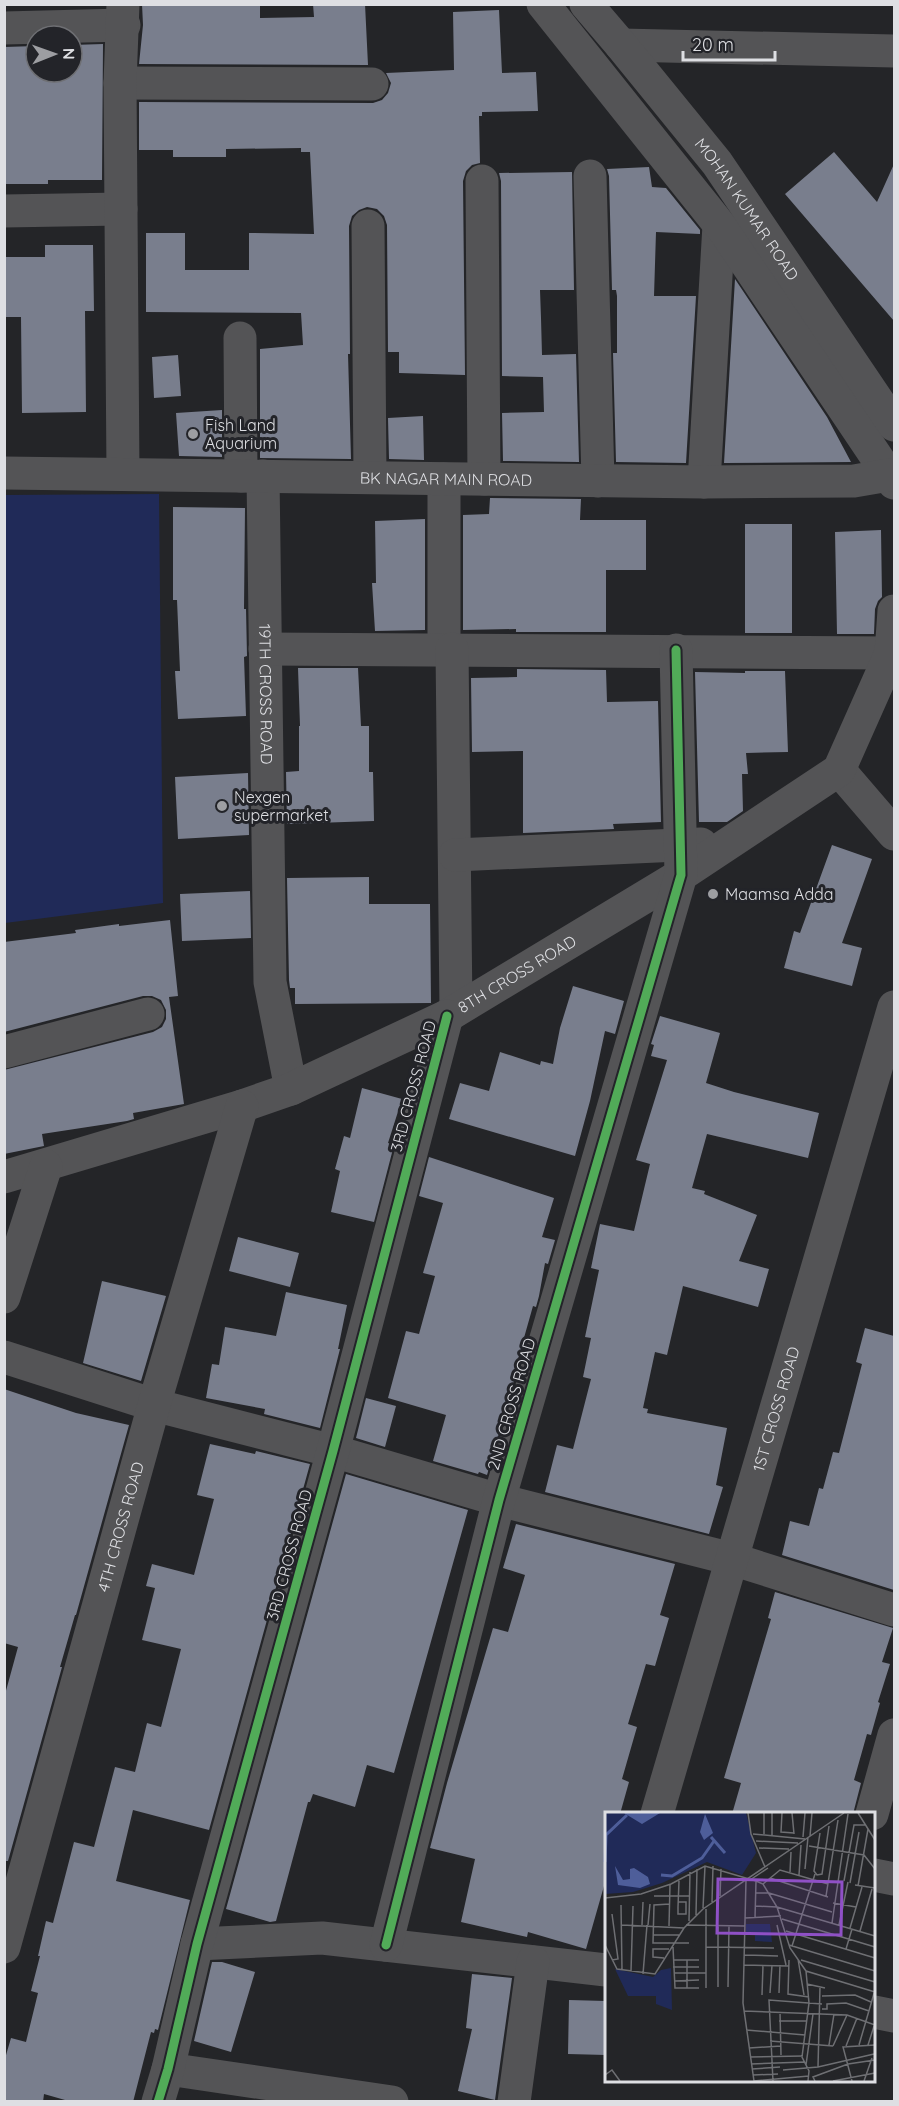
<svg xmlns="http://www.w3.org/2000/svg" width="899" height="2106" viewBox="0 0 899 2106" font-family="Quicksand,sans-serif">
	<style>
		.green { fill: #202a58 }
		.building { fill: #797e8d }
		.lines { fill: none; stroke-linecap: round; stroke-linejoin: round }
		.minor { stroke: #545456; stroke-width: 33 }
		.tertiary { stroke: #545456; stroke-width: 33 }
		.cycleway-casing { stroke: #232429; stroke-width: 13 }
		.cycleway { stroke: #51ab58; stroke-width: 9 }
		.poi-dot { fill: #9d9ea2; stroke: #232429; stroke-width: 2 }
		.labels { text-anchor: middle; stroke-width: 6; stroke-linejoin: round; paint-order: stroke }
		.street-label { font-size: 16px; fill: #dedfe3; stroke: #232429 }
		.poi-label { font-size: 16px; fill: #dedfe3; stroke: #232429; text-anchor: start }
		.inset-river { fill: none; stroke: #4e5e9a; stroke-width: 3 }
		.inset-road { fill: none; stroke: #6e6f73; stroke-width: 1.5 }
		.view { fill: #8f50c6; fill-opacity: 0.15; stroke: #8f50c6; stroke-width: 3 }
		.inset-edge { fill: none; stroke: #dedfe3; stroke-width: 3 }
	</style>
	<rect width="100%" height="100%" fill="#242528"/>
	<path class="green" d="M159,494L163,903L5,923V495Z"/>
	<path class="building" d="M142,4H260V18L314,17L313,4H365L368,65L139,64L143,25Z
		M499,10L502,73L536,72L538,111L482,112V116H479L480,163L472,165L466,171L463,181L465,375L399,373V352H388L387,225L384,216L377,209L367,207L359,210L352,216L349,226L350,354H348L351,459L260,458V349L303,345L301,313L146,312V233H185V270H249V233L314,234L310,152H301V148L226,149V157H173V150H139V102L373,103L382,100L388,93L391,83L386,73L454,70L453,12Z
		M103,44L102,180H48V184H4V47L36,46V72H72V45Z
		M834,152L877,202L894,164V321L785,194Z
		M649,167L652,187L666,188L700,230V234L656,232L654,296H696L686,463L616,462L613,353H617V296L616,290H612L609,176L607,169Z
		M572,172L574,290H540L541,318L542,355L576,354L579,462L503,461L502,413L544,412L543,377L502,376L501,181L499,173Z
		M45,245H93L94,311H85L86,412L22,413L21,317H4V257H45Z
		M735,279L827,417L851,462L724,463Z
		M178,355L181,396L154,398L152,357Z
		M222,410V457L179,456L176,413Z
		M423,416L424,460L389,459L388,418Z
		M490,498L581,499L580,520H646V570H606V632H516V629L463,630V515L489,514Z
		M173,507L245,508L244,609H246L247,656L244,657L246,716L178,719L175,671H180L177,600H173Z
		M425,519V630L375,631L372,583H376L375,521Z
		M745,524H792V633H745Z
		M881,530L882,597L878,601L875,609L874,634H837L835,532Z
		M298,668H358L361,726H369V772H373L374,821L287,824L286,772L299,771V726H300Z
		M517,669L606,670L607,702L658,701L661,822L613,824L614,829L523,833V751L472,752L471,678L517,677Z
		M745,671H785L788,752L746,753L748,774H742L743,811L727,822H699L695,672L745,673Z
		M248,773L249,835L178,839L175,777Z
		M832,845L872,859L842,943L862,948L852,986L784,968L794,931L800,933Z
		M369,877V904H430L431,1003L295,1004V988H290L289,980L287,878Z
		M250,891L251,938L182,941L180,894Z
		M170,920L178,996L169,997L184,1104L133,1113L134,1119L127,1121L42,1134L44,1146L4,1154V1070L153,1032L162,1027L166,1019V1010L161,1000L152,996H143L4,1032V942L76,933L75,930L119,924V926Z
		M573,986L624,1001L615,1034L605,1031L590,1101L575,1156L449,1119L460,1083L489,1091L500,1052L540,1065L541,1061L553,1064L560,1028Z
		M660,1016L720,1033L706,1083L734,1092L819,1113L808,1158L707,1134L692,1188L705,1191L704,1194L757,1215L739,1261L769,1269L758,1307L683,1286L667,1355L655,1352L643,1408L648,1409L647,1413L727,1428L716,1485L723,1487L709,1534L545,1492L557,1445L573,1449L591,1379L583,1377L591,1338L585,1337L599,1270L591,1268L600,1224L634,1231L650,1164L636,1160L667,1060L651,1056L654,1045L651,1044Z
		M362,1088L402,1099L388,1143L394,1145L374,1222L331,1212L340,1171L335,1169L344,1136L350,1138Z
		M429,1157L554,1198L542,1237L555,1240L548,1264L545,1263L539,1296L536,1307L533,1306L518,1359L520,1360L519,1363L487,1475L479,1472L478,1474L433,1461L446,1415L388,1398L406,1331L419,1334L435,1276L423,1273L443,1203L419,1196Z
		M238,1237L299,1253L290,1287L229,1271Z
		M102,1281L166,1296L141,1381L83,1363Z
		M286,1292L347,1305L338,1349H340L320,1428L264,1414L265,1409L206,1398L212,1364L219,1365L225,1327L276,1336Z
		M865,1328L894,1336V1590L782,1555L790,1521L809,1526L819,1488L823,1489L833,1452L839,1453L862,1364L856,1362Z
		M4,1389L76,1413L129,1425L76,1615H75L60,1667H62L8,1861H4V1698L18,1647L4,1643Z
		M366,1398L396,1406L385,1447L356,1438Z
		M210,1444L255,1454L256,1451L310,1464L209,1830L133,1810L116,1881L190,1900L158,2030L155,2029L154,2033L151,2032L133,2102H72L44,2094L43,2102H4V2062L11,2038L26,2042L38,1993L31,1991L40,1956H38L46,1921L53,1923L74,1842L94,1847L115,1767L135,1772L147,1723L161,1727L181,1649L142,1640L155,1588L146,1586L152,1564L194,1575L214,1499L197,1495Z
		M346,1474L468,1510L394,1773L367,1765L355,1807L313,1794L310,1802H308L276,1921L270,1922L226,1909Z
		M516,1524L675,1564L660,1615L669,1618L655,1666L646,1664L628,1724L637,1727L622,1779L629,1782L620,1814H606V1879L586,1949L528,1932L527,1937L461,1922L475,1859L430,1848L447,1783L493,1628L508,1632L525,1575L503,1568Z
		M775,1592L893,1628L882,1662L890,1664L878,1702L880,1703L871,1735L867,1734L854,1780L861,1783L853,1814H732L741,1783L724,1778L771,1619L768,1618Z
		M212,1962H222L255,1972L231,2052L194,2041Z
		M472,1974L512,1978L495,2100L458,2091L472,2029L466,2028Z
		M569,2000L606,2001V2055L568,2054Z"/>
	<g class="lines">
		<g class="minor">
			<path d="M4,28L124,25"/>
			<path d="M621,45L894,51"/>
			<path d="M120,83L372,84"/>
			<path d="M590,176L598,481"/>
			<path d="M482,181L484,479"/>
			<path d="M4,211L121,209"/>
			<path d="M368,226L370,477"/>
			<path d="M240,338L241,476"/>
			<path d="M123,474L120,83L123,4"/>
			<path id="s1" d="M263,476L270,982L291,1089"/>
			<path d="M444,479V649"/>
			<path d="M704,482L719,225"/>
			<path d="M265,649L891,653"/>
			<path d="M452,649L456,1010"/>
			<path d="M839,770L894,834"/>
			<path d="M455,855L701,844"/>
			<path d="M4,1052L148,1014"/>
			<path id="s2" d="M4,1177L242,1106L291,1089L447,1016L681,875L839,770L891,653L894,611"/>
			<path d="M4,1297L46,1166"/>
			<path d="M4,1357L154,1405L333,1451L499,1500L732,1559L894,1610"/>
			<path id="s3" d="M657,1814L894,1007"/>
			<path d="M872,1814L894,1735"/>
			<path d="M874,1875L894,1879"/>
			<path d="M197,1944L322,1938L606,1970"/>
			<path d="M386,1945L499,1500L681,875L676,650"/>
			<path id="s4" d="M4,1947L154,1405L242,1106"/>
			<path d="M874,2012L894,2016"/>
			<path d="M168,2069L392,2102"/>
			<path d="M158,2102L168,2069L197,1944L333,1451L447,1016"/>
			<path d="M514,2102L533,1962"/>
		</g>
		<g class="tertiary">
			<path d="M543,4L726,233L894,483"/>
			<path id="s5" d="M586,4L621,45L717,163L894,425"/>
			<path id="s6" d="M4,473L704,482L854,481L889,475"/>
		</g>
		<g class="cycleway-casing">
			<path id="cycleway" d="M386,1945L499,1500L681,875L676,650
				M158,2102L168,2069L197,1944L333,1451L447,1016"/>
		</g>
		<use href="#cycleway" class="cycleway"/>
	</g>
	<g class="poi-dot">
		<circle cx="193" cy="434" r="6"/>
		<circle cx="222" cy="806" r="6"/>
		<circle cx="713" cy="894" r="6"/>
	</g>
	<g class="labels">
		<g class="street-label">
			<text dy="6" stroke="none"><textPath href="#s5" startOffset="261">MOHAN KUMAR ROAD</textPath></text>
			<text dy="6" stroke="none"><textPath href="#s6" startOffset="442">BK NAGAR MAIN ROAD</textPath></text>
			<text dy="6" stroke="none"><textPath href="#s1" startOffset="218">19TH CROSS ROAD</textPath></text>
			<text dy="6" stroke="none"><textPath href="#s2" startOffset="554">8TH CROSS ROAD</textPath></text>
			<text transform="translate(413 1086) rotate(-75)" y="6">3RD CROSS ROAD</text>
			<text transform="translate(511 1404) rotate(-74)" y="6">2ND CROSS ROAD</text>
			<text dy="6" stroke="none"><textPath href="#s3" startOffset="422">1ST CROSS ROAD</textPath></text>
			<text dy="6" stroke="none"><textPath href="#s4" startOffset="436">4TH CROSS ROAD</textPath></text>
			<text transform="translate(289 1555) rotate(-75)" y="6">3RD CROSS ROAD</text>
		</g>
		<g class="poi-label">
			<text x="205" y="431">Fish Land<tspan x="205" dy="18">Aquarium</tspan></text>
			<text x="234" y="803">Nexgen<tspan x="234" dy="18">supermarket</tspan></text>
			<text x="725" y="900">Maamsa Adda</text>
		</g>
	</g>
	<g transform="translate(605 1812)">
		<rect width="270" height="270" fill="#242528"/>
		<path d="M0,1H141L151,41L137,63L102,50L57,71L28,80L0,82ZM141,112H165L167,130L150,129V123H141ZM66,156L67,198L51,192V184H23L10,157L48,165L56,158Z" fill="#202a58"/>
		<path d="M19,1H55L37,12ZM100,2L108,21L99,28L95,20ZM10,54L18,68L25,67V57L29,56L43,65L45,72L35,76L13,73Z" fill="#4e5e9a"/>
		<path class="inset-river" d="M106,25L120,41M0,50L1,23L22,3M56,63L67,64L97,46L109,29"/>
		<path class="inset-road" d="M143,1L146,22L160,55M159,1V22M177,1L176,20L189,21M187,1L189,22M253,1L270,28M215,21L209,59L212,63L217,62L224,14M148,22L200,27M167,23V1M205,24L207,1M198,25L200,1M151,29L193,31M204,34L259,43L270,57M154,36L184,37M200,57L203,25M185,60L186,40M194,63L196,33M165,66L223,85M141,68L138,191L149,269L204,264M145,68L163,56M239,69L249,13H260M245,71L254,20M158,72L175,58L223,72M250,73L270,76M253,74L263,17M151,81H164L227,100M49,84H85M115,84L116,57M221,84L233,8M0,86L36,82L66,72L100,54L151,69L158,72L172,95L185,136L201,159L270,180M73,90H81V102H73V95L74,69M107,90L108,54M228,91L251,95M65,92L49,93L48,131H84M16,93L17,158M151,94L172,95M172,95L270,124M98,96L100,54M7,102L13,147L7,148M91,103L92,57M140,106L176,104M150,106L151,69M177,107L270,135M84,109L85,60M227,111L243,2M17,113L79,116M37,113L38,90M43,113L45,92M81,113L140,114M172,113L181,153M234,113L243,70M64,114L65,73M245,116L257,75M181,119L270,146M255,119L267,77M48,123H75M0,133L12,157L50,162L79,116L98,97L239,1M184,133L270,159M187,134L210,62M68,135L70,176H94M101,135L169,136M241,137L247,117M139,143L173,144M59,146L48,145V137H64M193,147L199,183M68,148H94M82,148V176M184,148L183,182L204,185M196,148L270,170M139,153L184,154M68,155H94M26,159L28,94M201,159L204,191L197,245L204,259L203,269M69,161H101M38,162L42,113M70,169L94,168M202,172L220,176M113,175V113M123,175L124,114M101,176V97M165,181L167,153M174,181L175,153M157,183L158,153M217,184L250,183L266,190M217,197H222V192L241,191L264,199M139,199L242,203L270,213M175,200L176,243M174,209H202M141,218L200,223M165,229L228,234M224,233L229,202M254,233L270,178M263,233L270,211M228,234L242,203M241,234L252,206M144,236L176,234M145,245L198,244M146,252L200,250M201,253L208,202M213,255L215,175M147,257L175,255M178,258L213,255L269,242M0,263L7,258L15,269M148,263L173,262M168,269L164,188L217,192M210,269L208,265L243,252L270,248M228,269L270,261M247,269L238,235L270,233M259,269L267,246"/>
		<path class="view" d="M113,67L237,70L236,123L112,121Z"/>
		<rect width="270" height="270" class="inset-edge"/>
	</g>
	<rect width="899" height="2106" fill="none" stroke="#dedfe3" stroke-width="12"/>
	<g transform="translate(54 54) rotate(89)"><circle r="28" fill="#232429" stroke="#6e6f73" stroke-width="1.5"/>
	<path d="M0-4.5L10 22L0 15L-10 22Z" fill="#9d9ea2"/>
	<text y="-9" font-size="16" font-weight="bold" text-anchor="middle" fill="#dedfe3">N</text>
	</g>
	<path d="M683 51v9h92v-9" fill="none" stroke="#dedfe3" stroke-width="3"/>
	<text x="692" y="51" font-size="18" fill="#dedfe3" stroke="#232429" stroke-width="4.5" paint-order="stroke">20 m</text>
</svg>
